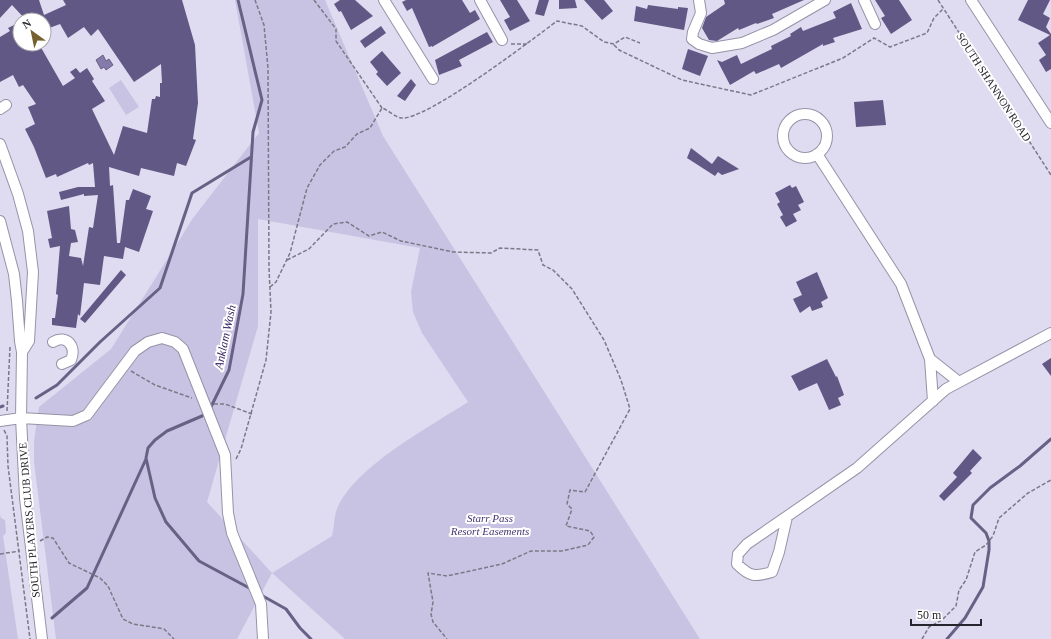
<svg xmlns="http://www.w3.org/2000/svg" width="1051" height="639" viewBox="0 0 1051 639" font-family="Georgia,serif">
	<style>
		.green { fill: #c9c3e3; fill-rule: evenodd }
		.water { fill: #857bab; stroke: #686185 }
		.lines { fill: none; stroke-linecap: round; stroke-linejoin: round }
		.stream { stroke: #686185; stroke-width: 3 }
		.building { fill: #625885 }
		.minor-casing { stroke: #9793a7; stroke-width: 12 }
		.path { stroke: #7b7987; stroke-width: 1.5; stroke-dasharray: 4 2; stroke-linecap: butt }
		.minor { stroke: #fff; stroke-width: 10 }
		.labels { text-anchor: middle; stroke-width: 4; stroke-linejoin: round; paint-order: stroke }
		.street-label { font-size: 11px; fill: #26252d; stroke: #fff }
		.park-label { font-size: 11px; font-style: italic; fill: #443370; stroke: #fff }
		.water-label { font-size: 12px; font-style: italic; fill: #372561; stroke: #fff }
	</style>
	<rect width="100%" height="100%" fill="#dfdbf0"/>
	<path class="green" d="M235,0H325L383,136L700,639H345L272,573L237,639H56L34,462V441L39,407L111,349L193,218L259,133ZM258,219L420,248L411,292L413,312L422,333L468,402C431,426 350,469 336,512C334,519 334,528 332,536L272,573L207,502L258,326Z
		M121,80L139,107L126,115L109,88Z
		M0,515L1,518L5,520L6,533L3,536L18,639H0Z"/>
	<path class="water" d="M103,55L106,61L109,59L113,65L106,70L104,67L101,69L96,60Z"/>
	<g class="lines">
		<path class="stream" d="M36,398L57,385L100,342L160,288L192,193L251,157
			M0,407L3,406
			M210,409L229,370L243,294L253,132L262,100L238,0
			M206,413L202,416L167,431L155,440L148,448L146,458L155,498L166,522L199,561L253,590
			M261,595L286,609L300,628L311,639
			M52,618L87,588L146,459
			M947,639L965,618L983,587L989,550V541L986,533L971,518L973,505L990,488L1020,466L1051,439"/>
	</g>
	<path class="building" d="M0,0H39L44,15L66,5L63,0H182L195,45L198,103L193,139L196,140L186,166L177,163L174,176L141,168L139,176L109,167L110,186L113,185L117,243H120L126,200H129L133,189L151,196L146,209L153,211L139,252L125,247L123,259L104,256L100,285L84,283L80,316L78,314L76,328L52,325V318H55L58,295L56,294L60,246L50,248L48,239L52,238L47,211L69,206L71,229L75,230L78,242L71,243L69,256L81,258L83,266L89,227L93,228L98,195L84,196V194L61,200L59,192L78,187H95L93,163L89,165L88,163L57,177L56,174L46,178L34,147L25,129L35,124L28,107L36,104L23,85L19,87L13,75L0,82V37L10,31L8,28L20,22V44H39L63,86L75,78L70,72L76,68L80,73L87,68L94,79L92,81L105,101L92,109L114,155L123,126L147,133L152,99H155L156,96L160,97V83H162L161,64L134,82L98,29L91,36L84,27L68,38L60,24L44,30V20H26L12,5L0,18Z
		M340,0H355L373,16L351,30L341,11L339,12L334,4Z
		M406,0H462L470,13L475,10L480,19L432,47V46L429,47L412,8L407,11L402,2Z
		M500,0H517L530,21L510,31L504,20L510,17Z
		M539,0H549L544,16L535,14Z
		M559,0H575L577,8L559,9Z
		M584,0H604L613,11L602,20Z
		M724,0H804L772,14L774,18L757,24L756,23L739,30L738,28L717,41L709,40L702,28L706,17L725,4Z
		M875,0H899L912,20L891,34L881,18L885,16Z
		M1028,0H1050L1043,14L1050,18L1046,27L1051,34V69L1046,72L1039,60L1046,55L1038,43L1050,35L1018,20Z
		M851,3L862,29L833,38L835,42L823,46V44L781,68L779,64L756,74L754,71L730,85L717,60L722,62L737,55L741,64L772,49L771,46L791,36L790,34L801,27L803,31L836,18L833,12Z
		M648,5L678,9V7L688,8L684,30L634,21L636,6L647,9Z
		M381,26L386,33L365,48L360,41Z
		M487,32L493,42L459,60L462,66L439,75L435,60Z
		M688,49L708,56L700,76L682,69Z
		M382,51L401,73L387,86L376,74L378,72L370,62Z
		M411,79L416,85L405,101L397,96Z
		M883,100L886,125L856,127L854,102Z
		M691,148L712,164L718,156L739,169L722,175L718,172L715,176L687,158Z
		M790,185L792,188L796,186L804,202L798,205L801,210L793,214L797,221L786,227L780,217L783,215L777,204L780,202L775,193Z
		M121,270L126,275L85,323L80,319Z
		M817,272L828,298L821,302L823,307L812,311L810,306L800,313L793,299L802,295L796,282Z
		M1051,358V376L1042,364Z
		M827,359L836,377L837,376L844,395L838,398L841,405L829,410L817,383L799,391L791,376Z
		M973,449L982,458L970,471L972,473L944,501L939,496L957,477L953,473Z"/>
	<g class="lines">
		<g class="minor-casing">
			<path id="minor" d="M384,0L433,79
				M480,0L502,40
				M699,0L701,13L693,32L692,39L699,44L712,48L742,43L773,30L825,0
				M864,0L875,24
				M971,0L1051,123
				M0,109L6,105
				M783 136a22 22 0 1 1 44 0a22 22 0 1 1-44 0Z
				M0,144L18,194L28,231L33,272L29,341L22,352
				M817,154L901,284L930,359L959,382
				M0,221L14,274L17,301L20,341L22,352L21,418L25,498L42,639
				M53,342C66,334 77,346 71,360L62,364
				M930,359L933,401
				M0,421L21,418L73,421L87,415L135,351L148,342L162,338L175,342L183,349L225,455L228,513L232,533L261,604L263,639
				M787,517L779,552L772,572C755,577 750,577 737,564L738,554L747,544L857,468L946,389L1051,333"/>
		</g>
		<path class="path" d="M314,0L336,29V41L382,108
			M938,0L1051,175
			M511,44H527
			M614,45L619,50L682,80L751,95L843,58L874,38L890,47L927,33L934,18L943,9
			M287,260L309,249L333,224L347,222L369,236L382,232L401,241L453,252L491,253L500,248L538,250L543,265L553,270L572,289L604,340L621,380L630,409L585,492L570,490L567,504L572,509L566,526L590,531L594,537L588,545L562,551H531L502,564L447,576L428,573L433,602L431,614L433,622L447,639
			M270,287L276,282L290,253L307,188L320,165L334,151L345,147L357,134L370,128L382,108C388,110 395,117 401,118C426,121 533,39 557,21L582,26L604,42L614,44L625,37L640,43
			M131,371L155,385L192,398
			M214,404H225L252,414
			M7,411L10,347
			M4,430L7,436L8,466L30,639
			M236,459L241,449L266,360L271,312L269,268L268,68L264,25L255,0
			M40,541L47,537L53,538L69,563L100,578L108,586L123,619L133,624L159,628L164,629L174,639
			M0,554L20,551
			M922,639L929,627L942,620L956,606L959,590L966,580L975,552L986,545L993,536L999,518L1028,493L1051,480"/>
		<use href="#minor" class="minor"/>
	</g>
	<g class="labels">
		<g class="street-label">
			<text transform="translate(994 87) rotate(57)" y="4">SOUTH SHANNON ROAD</text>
			<text transform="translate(29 520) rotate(-95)" y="4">SOUTH PLAYERS CLUB DRIVE</text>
		</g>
		<g class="park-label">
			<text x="490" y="522">Starr Pass<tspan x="490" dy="13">Resort Easements</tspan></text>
		</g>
		<g class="water-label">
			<text transform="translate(225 337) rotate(-78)" y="4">Anklam Wash</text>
		</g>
	</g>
	<g transform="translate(32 32) rotate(327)"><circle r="19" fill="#ffffff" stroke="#a8a8ab"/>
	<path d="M0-3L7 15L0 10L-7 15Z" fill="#786131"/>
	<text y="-6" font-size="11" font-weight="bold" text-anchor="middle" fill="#26252d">N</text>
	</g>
	<path d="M911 619v6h70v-6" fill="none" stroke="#26252d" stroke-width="2"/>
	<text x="917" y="619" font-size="12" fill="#26252d" stroke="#ffffff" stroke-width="3" paint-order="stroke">50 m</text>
</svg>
